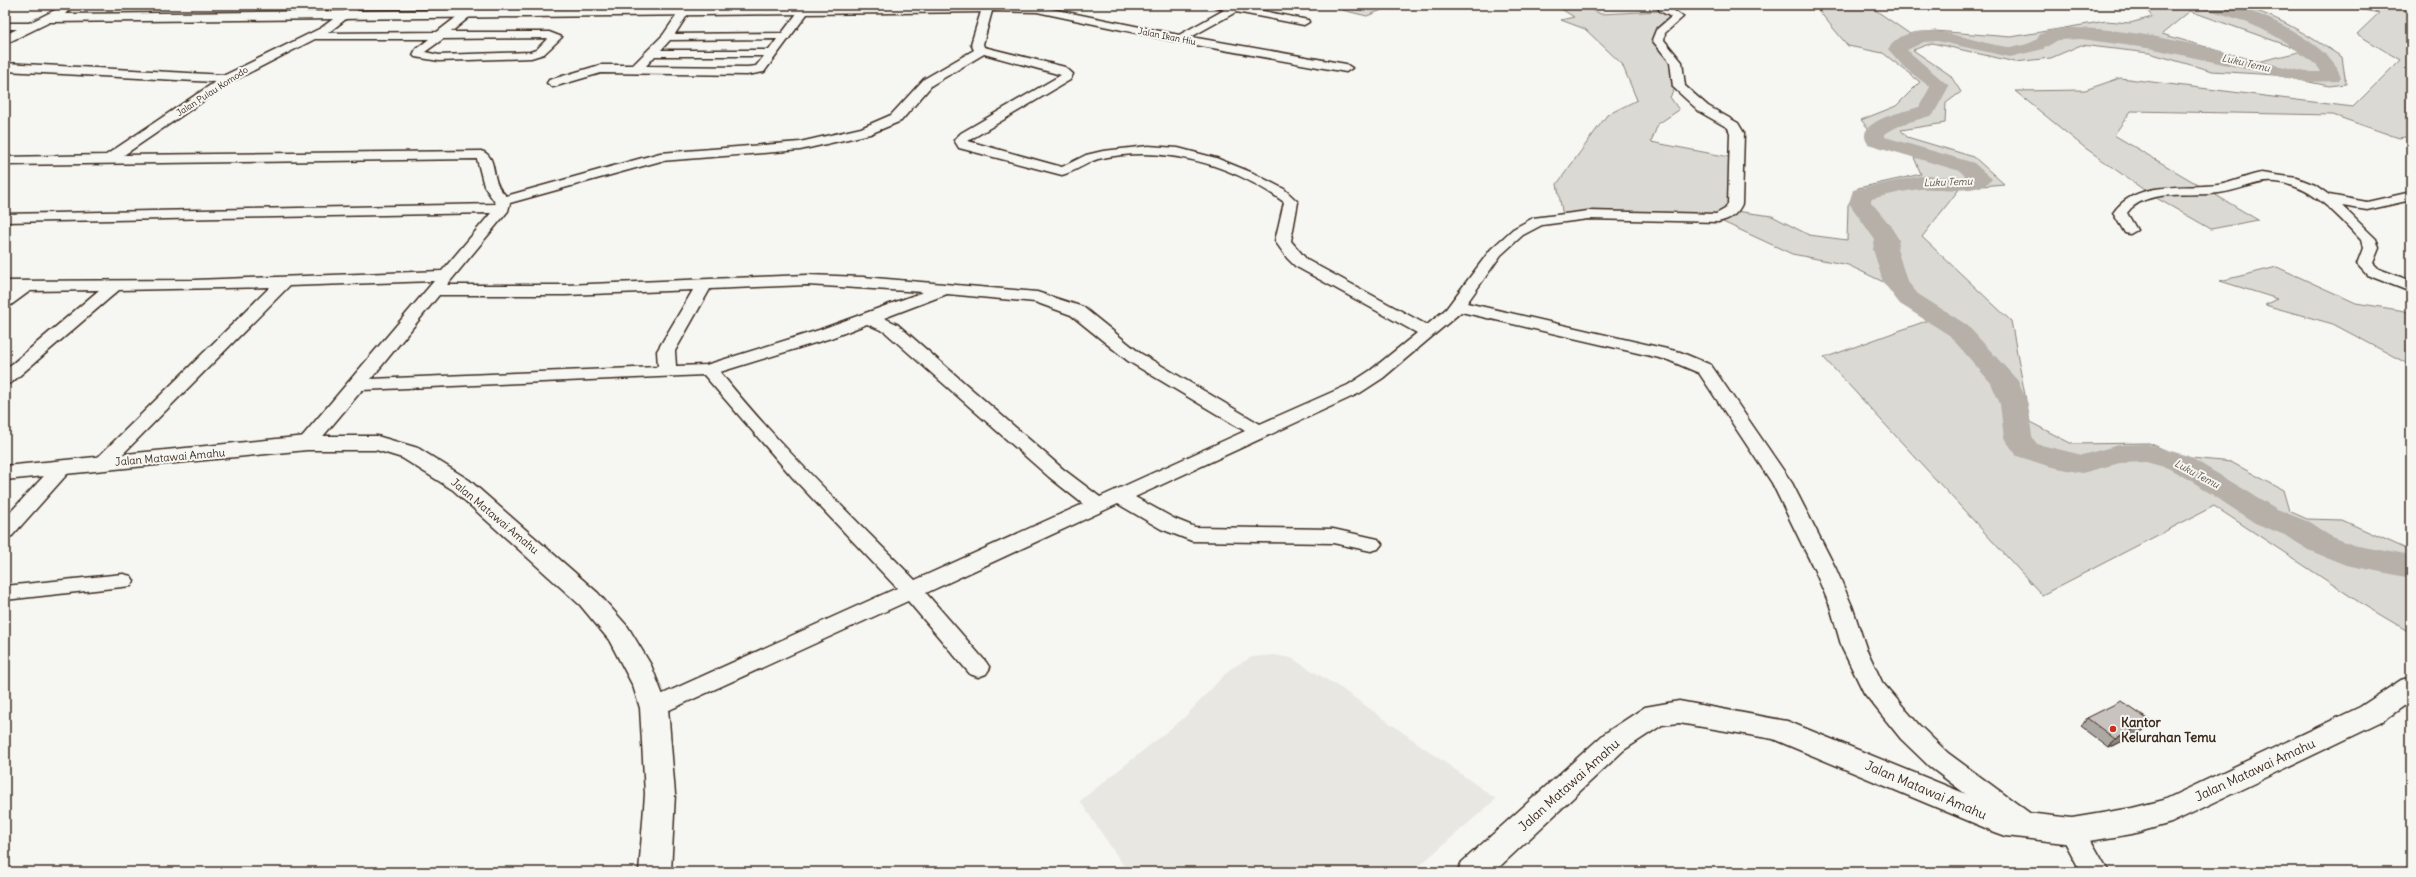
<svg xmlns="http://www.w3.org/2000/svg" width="2416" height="877" font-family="Delius,sans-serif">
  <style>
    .built { fill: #e8e7e2 }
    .green { fill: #dad9d3; stroke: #8a8278; fill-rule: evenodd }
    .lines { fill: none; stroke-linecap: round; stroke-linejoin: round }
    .river { fill: #b6b0a9; fill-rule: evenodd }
    .minor-casing { stroke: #3b2a1e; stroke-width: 3 }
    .tertiary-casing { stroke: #3b2a1e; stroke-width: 3 }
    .secondary-casing { stroke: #3b2a1e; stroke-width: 3 }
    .trunk-casing { stroke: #3b2a1e; stroke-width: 3 }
    .minor { fill: #f6f6f2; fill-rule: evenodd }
    .tertiary { fill: #f6f6f2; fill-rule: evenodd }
    .secondary { fill: #f6f6f2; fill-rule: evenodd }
    .trunk { fill: #f6f6f2; fill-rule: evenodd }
    .wall { fill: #aca8a3; stroke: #3b2a1e }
    .shaded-wall { fill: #8c8885; stroke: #3b2a1e }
    .building { fill: #c8c3be; stroke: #3b2a1e }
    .poi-dot { fill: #c8321e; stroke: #f6f6f2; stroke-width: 1.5 }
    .labels { text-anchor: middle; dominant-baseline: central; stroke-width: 4; stroke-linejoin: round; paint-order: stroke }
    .far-street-label { font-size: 9px; fill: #3b2a1e; stroke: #f6f6f2 }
    .far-water-label { font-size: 10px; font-style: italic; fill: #605248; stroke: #f6f6f2 }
    .street-label { font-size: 11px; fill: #3b2a1e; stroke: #f6f6f2 }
    .near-poi-label { font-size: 13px; font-weight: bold; fill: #3b2a1e; stroke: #f6f6f2; text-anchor: start }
    .near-street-label { font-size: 13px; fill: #3b2a1e; stroke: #f6f6f2 }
  </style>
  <rect width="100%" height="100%" fill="#f6f6f2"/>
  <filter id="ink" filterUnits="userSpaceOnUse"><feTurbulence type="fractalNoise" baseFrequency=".025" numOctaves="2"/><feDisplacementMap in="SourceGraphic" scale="8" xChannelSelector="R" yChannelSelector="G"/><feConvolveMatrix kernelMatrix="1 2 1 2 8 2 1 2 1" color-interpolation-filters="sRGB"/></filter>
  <g filter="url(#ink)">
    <!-- built -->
    <polygon class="built" points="1275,655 1291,658 1342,689 1496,799 1412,872 1128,872 1080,801 1184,718 1230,669 1252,657"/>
    <!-- green -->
    <g class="green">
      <polygon points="1350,5 1394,5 1367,16 1342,10"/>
      <path d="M1555,5H1580L1601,14L1660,11L1673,16L1660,31L1670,57L1676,87L1670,97L1679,110L1658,124L1651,142L1729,157L1733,193L1728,210L1772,216L1809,235L1847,240L1848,205L1858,188L1921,174L1913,155L1882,144L1861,120L1896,106L1920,82L1883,53L1848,46L1814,5H1868L1910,34L1935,31L2011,37L2106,21L2130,23L2152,17L2144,5C2172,5 2206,1 2233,5C2274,12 2308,36 2342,57L2346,84L2329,86L2275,75L2212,71L2149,53L2081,45L2051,58L2015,62L1932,43L1913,50L1950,75L1961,92L1946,103L1945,123L1901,130L1907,137L1974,157L2004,184L1960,188L1922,237L2011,321L2030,422L2072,444L2149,443L2181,457L2231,462L2283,490L2289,511L2307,519L2342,520L2411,551V633L2362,604L2214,506L2042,595L1824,358L1948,313L1848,265L1792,254L1710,216H1563L1557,184L1607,115L1637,100L1622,64L1585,29L1561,20L1574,17ZM2190,11L2303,51L2257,62L2162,34Z"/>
      <polygon points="2338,5 2359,5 2385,11 2392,5 2411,5 2411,136 2399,138 2333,115 2131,111 2114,135 2258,220 2211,229 2151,195 2084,147 2015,91 2085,90 2120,78 2353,107 2400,60 2357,34 2379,13"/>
      <polygon points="2277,267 2356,303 2405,311 2411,315 2411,369 2408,364 2333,324 2265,305 2278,299 2220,281"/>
    </g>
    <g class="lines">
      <!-- river -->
      <path class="river" d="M2199,5C2208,5 2218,4 2227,5C2259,10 2331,44 2341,77L2338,81L2306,82L2154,49L2081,39L2058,40L2043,49L2010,57L1937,41L1924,42L1907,50L1949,86L1933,115L1903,124L1885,133V137L1974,163L1992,179C1980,196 1939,187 1920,189C1904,191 1888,195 1871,199V202L1890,225L1899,240L1897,249L1907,281L1918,294L1967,325L2018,381L2028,404L2032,437L2037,444L2082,455L2119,445L2147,444L2188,456L2277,509L2309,522L2330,536L2353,545L2411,556V578L2346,565L2308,550L2287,536L2255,523L2193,482L2168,468L2146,462L2120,463L2082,473L2048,466L2017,456L2004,438L2000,404L1991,383L1949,335L1900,304L1883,282L1873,249L1875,240L1849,203L1853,190L1920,176L1966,177L1960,171L1868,144C1852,121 1904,112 1919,107L1930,87L1905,68L1888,49C1915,11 1974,45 2009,47C2016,47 2032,44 2037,39C2040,36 2037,36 2041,34C2050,29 2064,28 2074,28C2152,29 2230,55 2306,72H2321C2318,65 2311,61 2305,57C2275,31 2239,18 2201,8Z"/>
      <!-- minor casing -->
      <g class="minor-casing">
        <g id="minor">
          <path d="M352,5H364L328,33L437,32L472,5H484L451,32H549L562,37L544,54L531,58L439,61L415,57L413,55L416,49L429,39H315L231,82L124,155L481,151C496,155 492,174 498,185C499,189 503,192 506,196L660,153L800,142L861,128L891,115L924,79L974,50L971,44L983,5L1037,6L1179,35L1224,10L1210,5H1242L1243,7L1308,20L1309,22L1304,25L1236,12L1191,37L1346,64L1352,68L1346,72L1179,42L1037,12L992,11L983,44L984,47L1065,67L1073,74L1070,80L968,141L1062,167L1086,155L1103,151L1148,146L1178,148L1216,158L1253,173L1284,189L1298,202L1291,241L1307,260L1427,325L1446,309L1491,249L1513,229L1533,218L1588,211L1716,214L1725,209L1728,204L1730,133L1728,128L1700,112L1673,87L1670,62L1652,40L1656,30L1671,17L1660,11L1656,5H1666L1683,17L1665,33L1664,40L1682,62L1685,86L1708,106L1738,123L1744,133L1742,204C1737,215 1730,219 1718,222L1588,219L1542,225L1523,235L1501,255L1467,303L1680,352L1711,365L1792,483L1836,569L1852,606L1866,648L1882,682L1919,725L1948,753L2035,817L2039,825L2035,833L2026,836L2017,833L1930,767L1901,739L1864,693L1842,648L1830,606L1814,569L1772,483L1699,373L1668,360L1461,312L1383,378L1360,393L1135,497L1175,519L1195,527L1333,529L1378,539L1382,544L1378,549L1371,551L1333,543L1192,541L1161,529L1118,504L926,593L986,662L990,668L986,674L978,677L970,674L908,601L654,717L645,714L642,708L645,702L897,588L793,478L704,375L362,390L314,447H300L297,443L300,439L434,281L289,286L110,467L103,469L96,467L93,463L96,459L270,287L119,290L11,383L5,384V370L99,290L30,291L11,305L5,307V294L9,291H5V281L195,280L442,271L491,213L5,222V214L496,204L484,186L477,159L5,165V157L106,155L215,82L5,71V63L225,75L321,28ZM548,38L536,50L530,52L439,55L425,52L443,39ZM984,54L1061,75L961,133L954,140L959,148L1062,175C1075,172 1085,163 1098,159C1163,144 1231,164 1284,202L1275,241L1287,258L1295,266L1417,333L1371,370L1348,385L1260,424L1140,353L1083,307L1037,292L863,277L807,275L566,285H447L508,211L510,203L661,161L800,150L870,134L901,121L932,85ZM807,285L923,292L819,330L706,365L676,366L675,351L710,289ZM693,290L657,351L658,367L371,379L439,295H566ZM947,294L1035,302L1071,315L1128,361L1245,431L1100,497L1063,469L897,324L884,318ZM867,324L885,332L1049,477L1083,504L915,580C848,512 779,446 720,372L831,338Z"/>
          <polygon points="697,5 707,5 702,13 698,14 693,11"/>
          <path d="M805,7L810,10L764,72L747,75L601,73L553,87L547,83L549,80L600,65H633L663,35L681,9L685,8L690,11L675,34L782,33L801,8ZM777,39L769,50H661L670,40ZM655,56H764L756,66L747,67L646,66Z"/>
          <polygon points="5,23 32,23 37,26 32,29 5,29"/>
          <path d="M2262,173L2297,178L2315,185L2329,195L2367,202L2411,192V200L2367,210L2342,206L2376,239L2379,248L2373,263L2379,269L2411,281V292L2367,275L2357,264L2363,248L2361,240C2343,221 2321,196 2296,187C2262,174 2250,189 2219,193C2193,197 2144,188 2127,213L2137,230L2130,234L2125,233L2113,213C2136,180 2182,189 2218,185C2233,183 2247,175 2262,173Z"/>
          <polygon points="62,462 69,464 72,468 69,472 12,536 5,538 5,518 55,464"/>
          <polygon points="123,574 131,576 134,581 131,586 5,600 5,586"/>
          <polygon points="2072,820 2081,823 2109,872 2081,872 2059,831 2063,823"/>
        </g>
      </g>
      <!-- tertiary casing -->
      <g class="tertiary-casing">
        <polygon id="tertiary" points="921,5 990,5 993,8 987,12 50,22 5,44 5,35 63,6 69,10 65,14"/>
      </g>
      <!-- secondary casing -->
      <g class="secondary-casing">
        <polygon id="secondary" points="2411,677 2411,701 2380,723 2171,823 2132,834 2072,844 2006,836 1995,832 1773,739 1679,723 1662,725 1624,750 1494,872 1457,872 1462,862 1604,734 1645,707 1679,701 1787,721 2008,811 2072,818 2132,808 2164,800 2360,707 2401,680"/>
      </g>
      <!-- trunk casing -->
      <g class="trunk-casing">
        <polygon id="trunk" points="307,436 377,436 418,448 469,480 598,593 628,627 651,665 668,708 675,794 671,872 639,872 645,794 640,708 633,686 609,640 580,605 453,490 402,458 376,450 307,450 5,480 5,466"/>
      </g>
      <!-- minor -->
      <use href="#minor" class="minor"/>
      <!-- tertiary -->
      <use href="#tertiary" class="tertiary"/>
      <!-- secondary -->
      <use href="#secondary" class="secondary"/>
      <!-- trunk -->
      <use href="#trunk" class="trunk"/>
    </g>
    <!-- wall -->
    <polygon class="wall" points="2087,718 2144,730 2109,748 2081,727"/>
    <!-- shaded-wall -->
    <polygon class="shaded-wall" points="2150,721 2144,730 2109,748 2115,739"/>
    <!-- building -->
    <polygon class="building" points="2121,701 2150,721 2115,739 2087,718"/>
  </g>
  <!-- markers -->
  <circle class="poi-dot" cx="2113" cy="729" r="4"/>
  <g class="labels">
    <!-- far-street labels -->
    <g class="far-street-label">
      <text transform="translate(1167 36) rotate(11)">Jalan Ikan Hiu</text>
      <text transform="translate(212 91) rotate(-33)">Jalan Pulau Komodo</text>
    </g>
    <!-- far-water labels -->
    <g class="far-water-label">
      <text transform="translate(2246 63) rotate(13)">Luku Temu</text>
      <text transform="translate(1948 182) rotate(-2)">Luku Temu</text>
      <text transform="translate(2197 474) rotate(28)">Luku Temu</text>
    </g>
    <!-- street labels -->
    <g class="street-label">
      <text transform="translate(170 457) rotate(-5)">Jalan Matawai Amahu</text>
      <text transform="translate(495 516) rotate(40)">Jalan Matawai Amahu</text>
    </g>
    <!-- near-poi labels -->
    <g class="near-poi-label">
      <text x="2121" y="722">Kantor<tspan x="2121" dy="15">Kelurahan Temu</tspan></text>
    </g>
    <!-- near-street labels -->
    <g class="near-street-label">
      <text transform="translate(2255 770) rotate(-25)">Jalan Matawai Amahu</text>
      <text transform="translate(1569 785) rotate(-42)">Jalan Matawai Amahu</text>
      <text transform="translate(1926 790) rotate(23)">Jalan Matawai Amahu</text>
    </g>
  </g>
  <!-- margin -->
  <rect width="2416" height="877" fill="none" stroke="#f6f6f2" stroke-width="20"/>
  <rect x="10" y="10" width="2396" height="857" fill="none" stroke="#3b2a1e" stroke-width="1.5" filter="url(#ink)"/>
</svg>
